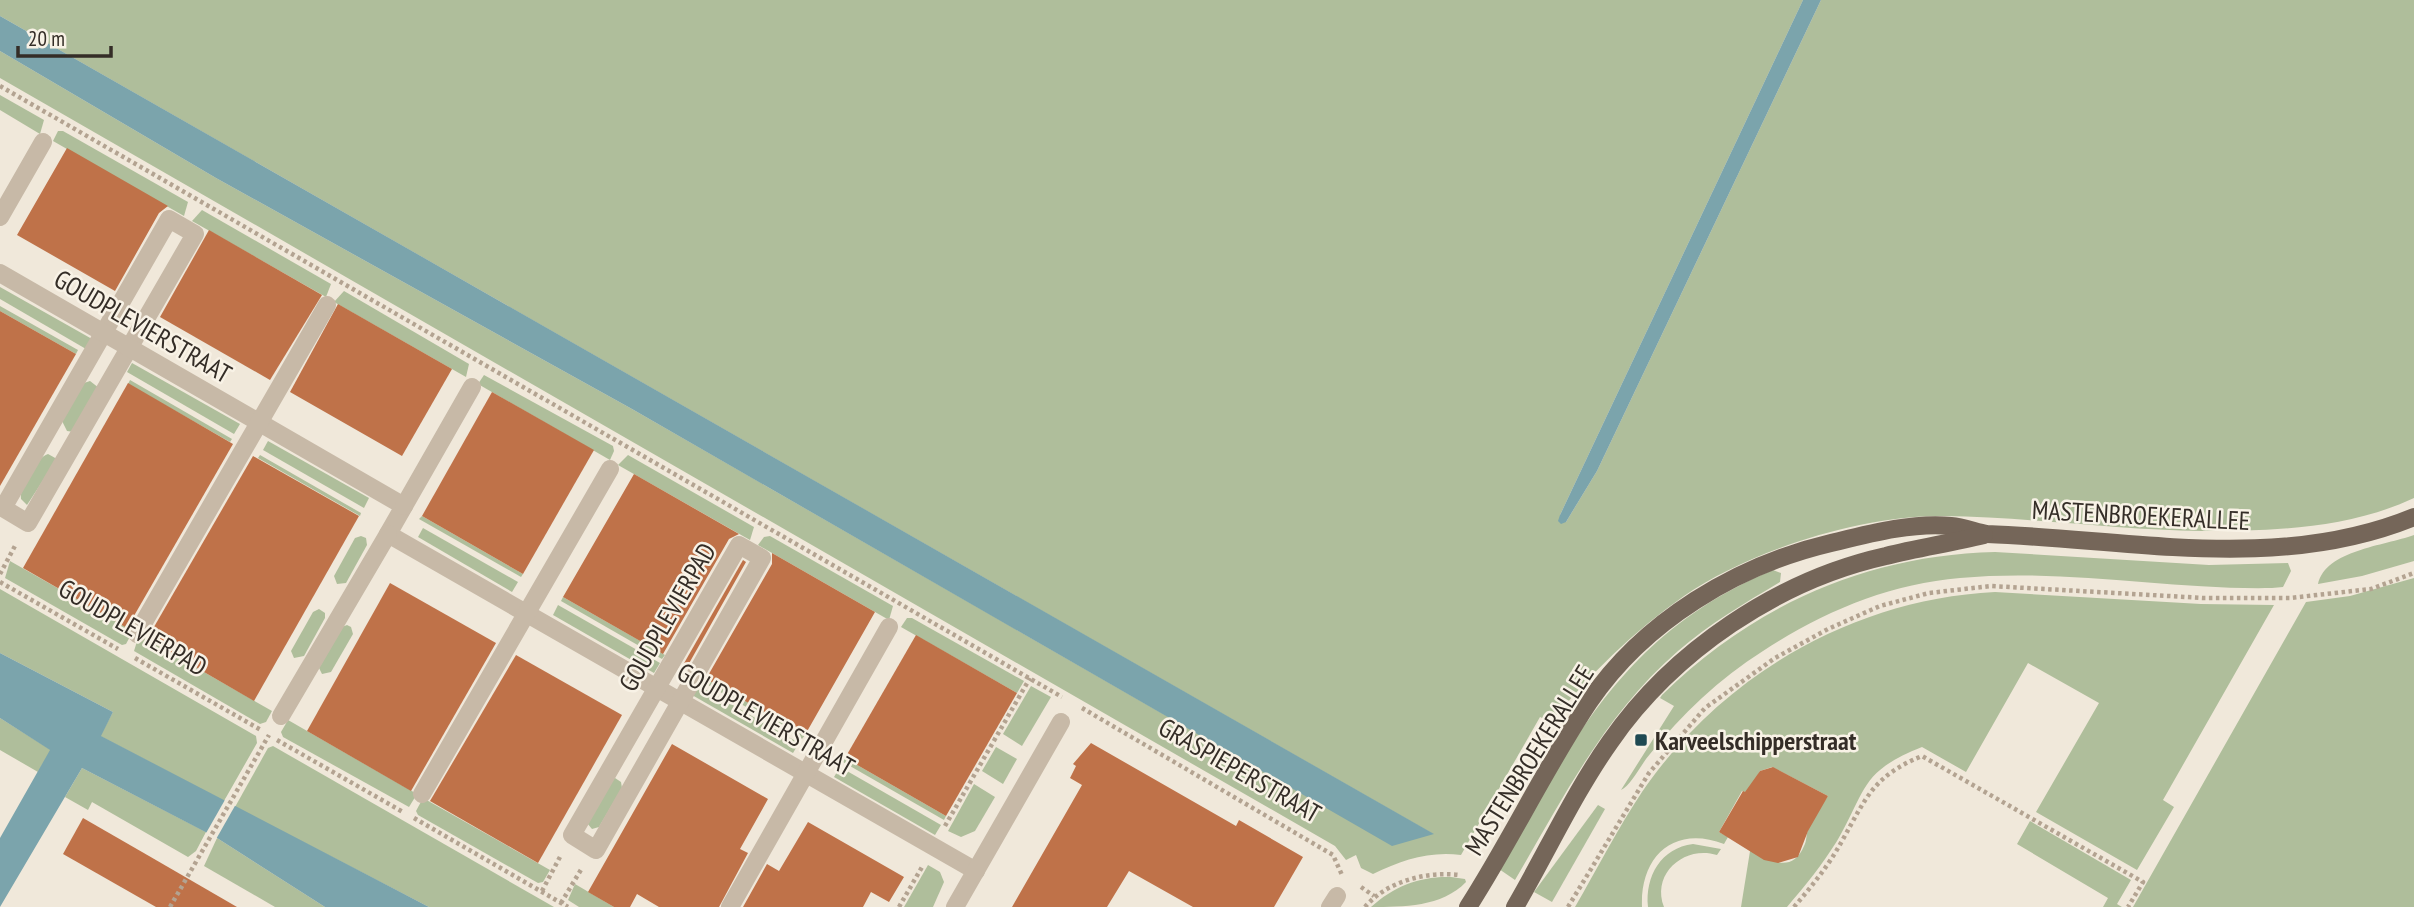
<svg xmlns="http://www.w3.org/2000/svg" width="2414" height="907" font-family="'PT Sans Narrow',sans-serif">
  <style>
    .green { fill: #afbe9b }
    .water { fill: #7ba4ac }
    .pier { fill: #f0e8da }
    .building { fill: #bf7249 }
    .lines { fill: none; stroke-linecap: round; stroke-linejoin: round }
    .path { stroke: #b3a391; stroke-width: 4.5; stroke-dasharray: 3.5 3.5; stroke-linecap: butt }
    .minor { stroke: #c7b9a7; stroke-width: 18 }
    .major { stroke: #756659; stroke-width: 18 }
    .poi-dot { fill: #1f4a53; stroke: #f8f2e6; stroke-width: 2.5 }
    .labels { text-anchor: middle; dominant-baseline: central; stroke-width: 5; stroke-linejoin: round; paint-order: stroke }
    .street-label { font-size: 26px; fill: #342d27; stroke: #f8f2e6 }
    .poi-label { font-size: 26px; font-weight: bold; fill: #342d27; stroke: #f8f2e6; text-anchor: start }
  </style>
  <rect width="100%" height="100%" fill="#f0e8da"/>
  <!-- green -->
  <g class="green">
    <path d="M0,0H1803L1560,515L1566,522L1597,471L1821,0H2414V498C2348,529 2273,531 2202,531C2115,530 2030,517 1943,516C1863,515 1750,550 1684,596C1634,631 1589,675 1551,722L1540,717L1461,855C1429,851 1402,860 1373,874L1361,868L1356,855L1346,860L1335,846L0,78V51L216,178L632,409L1313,800L1433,834L0,16Z"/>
    <polygon points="0,95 44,120 40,134 0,110"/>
    <polygon points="58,131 63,131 188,202 184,216 53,141"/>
    <polygon points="202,210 331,284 326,297 192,221"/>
    <polygon points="0,287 92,339 86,349 0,299"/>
    <polygon points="344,291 469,364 466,377 334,302"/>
    <polygon points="0,306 78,350 76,354 0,311"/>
    <polygon points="132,363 240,424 234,434 127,372"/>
    <polygon points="484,375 613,446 614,451 610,460 478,384"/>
    <polygon points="130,380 232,439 230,442 128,384"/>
    <polygon points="90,381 99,388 74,432 67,431 62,421 84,383"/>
    <polygon points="268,441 369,498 364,508 263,450"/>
    <path d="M48,454L57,459L27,505L21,499C19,487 36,458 48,454Z"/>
    <polygon points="260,455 361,513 360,516 258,458"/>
    <polygon points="628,455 754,527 750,540 618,465"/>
    <polygon points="422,516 523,574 521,577 419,519"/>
    <polygon points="423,528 518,582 512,592 418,537"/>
    <path d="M2414,535V561L2362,576L2318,584C2326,550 2384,546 2414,535Z"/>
    <polygon points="361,536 366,538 367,545 346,583 337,584 334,576 355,538"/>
    <polygon points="770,536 893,606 889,620 758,545 764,537"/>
    <path d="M1995,552L2209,565L2288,563L2291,571L2283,587L2272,588C2168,590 2063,568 1960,578C1889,584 1822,612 1763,651C1719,679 1682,714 1650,754C1641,764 1631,786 1621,790L1674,706L1660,698L1662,695C1754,605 1867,555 1995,552Z"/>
    <polygon points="10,561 133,631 126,644 122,645 5,578"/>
    <path d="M1773,570L1781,573L1780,582C1745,603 1709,624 1678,651C1605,714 1563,798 1515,880L1499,869C1574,737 1625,632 1773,570Z"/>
    <polygon points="2414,578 2414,907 2133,907 2306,602 2350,596"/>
    <polygon points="0,589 256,736 257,743 224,801 100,736 113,712 0,653"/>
    <path d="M1995,592L2201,604L2274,605L2163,800L2174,807L2137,870L2036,812L2099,703L2028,663L1966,772L1922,747C1859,772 1867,790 1837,841C1822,865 1805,886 1787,907H1741L1751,845C1766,861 1792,875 1804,846C1807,841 1806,834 1808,830C1812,818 1821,806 1828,796L1772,767L1760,771L1748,794L1742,791L1719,832L1728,837L1724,844C1674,825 1640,856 1642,907H1575C1597,869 1618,828 1642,792C1722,675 1854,599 1995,592Z"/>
    <polygon points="563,597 665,655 662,659 561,601"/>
    <polygon points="558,605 660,663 654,673 553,615"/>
    <polygon points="319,609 325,613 325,618 304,656 294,658 291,651 313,612"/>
    <polygon points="907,618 912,618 1024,681 1017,693 901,627"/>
    <polygon points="347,625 351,627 353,634 331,672 322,674 319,668 342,627"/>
    <polygon points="139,635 272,711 266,722 260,724 134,651"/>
    <polygon points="703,677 805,735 802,739 701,681"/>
    <polygon points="698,685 799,743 793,753 692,695"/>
    <polygon points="1031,686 1051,697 1022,746 1003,734"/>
    <polygon points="0,718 51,750 38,772 0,750"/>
    <polygon points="288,720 417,794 409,807 283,737 281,732"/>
    <polygon points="273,746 554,907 429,907 235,807 268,748"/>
    <polygon points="996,747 1017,759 1003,784 982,771"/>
    <polygon points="845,758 946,816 944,820 843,762"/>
    <polygon points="840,767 941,825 935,835 834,777"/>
    <polygon points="82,768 206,832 196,851 188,857 92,802 88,810 65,797"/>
    <polygon points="615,778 621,782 622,788 599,827 592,829 587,823 611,780"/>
    <polygon points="974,784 995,797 975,831 961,837 948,831"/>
    <polygon points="423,798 550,870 543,882 538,883 418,815 416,811"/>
    <polygon points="1598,805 1605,809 1552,902 1534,892"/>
    <polygon points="2030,821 2131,880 2117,904 2122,907 2103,907 2108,898 2017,844"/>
    <polygon points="217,838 325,907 275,907 204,866"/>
    <path d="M1693,844L1721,849L1717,855C1685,845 1651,873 1664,907H1648C1645,876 1661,848 1693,844Z"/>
    <polygon points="928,865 940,872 944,882 933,907 904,907"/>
    <path d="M1451,877L1465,879L1466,882C1442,907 1403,907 1371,907C1394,886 1420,876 1451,877Z"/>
    <polygon points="575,884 614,907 579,907 568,900"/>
  </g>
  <!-- water -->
  <g class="water">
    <polygon points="1803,0 1821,0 1597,471 1566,522 1561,524 1558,521 1560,515"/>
    <polygon points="0,16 1434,834 1392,846 632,409 216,178 0,51"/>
    <polygon points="0,653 113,712 101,736 429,907 325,907 217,838 82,768 0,907 0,838 50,750 0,718"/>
  </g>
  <!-- pier -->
  <polygon class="pier" points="226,798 236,804 215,841 205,835"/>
  <!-- building -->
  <g class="building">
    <polygon points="67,148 168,206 159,213 115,291 17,235"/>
    <polygon points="209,230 322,295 270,380 160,317"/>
    <polygon points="338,304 452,369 402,456 290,392"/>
    <polygon points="0,311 76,354 0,486"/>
    <polygon points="128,383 233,444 127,628 23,568"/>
    <polygon points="492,392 594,450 523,574 422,516"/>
    <polygon points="253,456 359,516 254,701 147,639"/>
    <polygon points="634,474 739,534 729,539 663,654 563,597"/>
    <polygon points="772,553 875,612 805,735 706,679 772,564"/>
    <polygon points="743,560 746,562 687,667 683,665"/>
    <polygon points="390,583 496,643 411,791 307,731"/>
    <polygon points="916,635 1017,693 946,816 845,758"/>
    <polygon points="516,655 622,715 538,863 430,801"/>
    <polygon points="1091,743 1236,826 1239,820 1303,857 1274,907 1193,907 1129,871 1107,907 1012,907 1082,785 1070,778 1076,766 1073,764"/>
    <polygon points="672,744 768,799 740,849 748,853 719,907 659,907 637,894 630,907 614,907 588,892"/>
    <polygon points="1773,767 1828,796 1808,831 1798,857 1778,863 1764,860 1719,832 1743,791 1745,792 1760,771"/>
    <polygon points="83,818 149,856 237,907 156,907 63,854"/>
    <polygon points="808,822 904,877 889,902 871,892 863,907 743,907 767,864 779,871"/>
  </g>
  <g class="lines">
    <!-- path -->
    <g class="path">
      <polyline points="0,86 1062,697"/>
      <polyline points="0,574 16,544"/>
      <polyline points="0,582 118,649"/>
      <polyline points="135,658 261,730"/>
      <polyline points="1082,708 1333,855 1342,875"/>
      <polyline points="277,740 403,812"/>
      <polyline points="414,818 568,907"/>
      <polyline points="945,826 1030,678"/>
      <polyline points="1361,887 1374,896"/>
      <polyline points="542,891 561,855"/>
      <polyline points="561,903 582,868"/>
      <polyline points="170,907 269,735"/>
      <polyline points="899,907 922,867"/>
      <path d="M1365,907C1387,881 1427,871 1460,875"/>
      <polyline points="1568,907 1649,773 1705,708 1775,658 1828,629 1880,606 1929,593 1991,586 2204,598 2290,598 2371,589 2414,573"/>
      <path d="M1794,907C1812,886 1829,865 1842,841C1866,798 1873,776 1922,756L2143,882L2128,907"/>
    </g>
    <!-- minor -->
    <g class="minor">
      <polyline points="0,217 43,142"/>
      <polygon points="169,219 195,234 28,523 3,508"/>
      <polyline points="0,273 404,506 388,534 976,871"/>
      <polyline points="404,506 472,387"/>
      <polygon points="739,545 762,558 596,850 572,835"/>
      <polyline points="137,634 327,305"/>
      <polyline points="281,716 388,534"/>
      <polyline points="422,794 610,469"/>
      <polyline points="730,907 889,627"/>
      <polyline points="955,907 1061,722"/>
      <polyline points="1330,907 1337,896"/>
    </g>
    <!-- major -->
    <g class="major">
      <path d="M1468,907C1511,840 1545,768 1589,702C1644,621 1737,565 1831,543C1868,534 1913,522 1951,526C1963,527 1976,532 1987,534C2129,539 2278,573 2414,517"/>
      <path d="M1515,907C1547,852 1574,793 1610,742C1673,651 1778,580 1886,556C1918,548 1951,543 1984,535"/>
    </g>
  </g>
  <!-- markers -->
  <rect class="poi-dot" x="1634" y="733" width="14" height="14" rx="3.5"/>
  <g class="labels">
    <!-- street labels -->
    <g class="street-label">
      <text transform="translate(143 326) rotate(30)">GOUDPLEVIERSTRAAT</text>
      <text transform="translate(2141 515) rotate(3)">MASTENBROEKERALLEE</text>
      <text transform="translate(667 617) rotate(-60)">GOUDPLEVIERPAD</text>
      <text transform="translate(133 627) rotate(30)">GOUDPLEVIERPAD</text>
      <text transform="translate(766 719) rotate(30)">GOUDPLEVIERSTRAAT</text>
      <text transform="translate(1529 760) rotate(-58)">MASTENBROEKERALLEE</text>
      <text transform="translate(1240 770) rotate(30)">GRASPIEPERSTRAAT</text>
    </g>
    <!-- poi labels -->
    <g class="poi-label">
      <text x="1655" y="740">Karveelschipperstraat</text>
    </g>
  </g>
  <!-- scale -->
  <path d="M18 46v10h93v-10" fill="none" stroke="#342d27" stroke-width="3.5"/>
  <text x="28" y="46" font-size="21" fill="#342d27" stroke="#f8f2e6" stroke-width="5" paint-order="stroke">20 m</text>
</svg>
